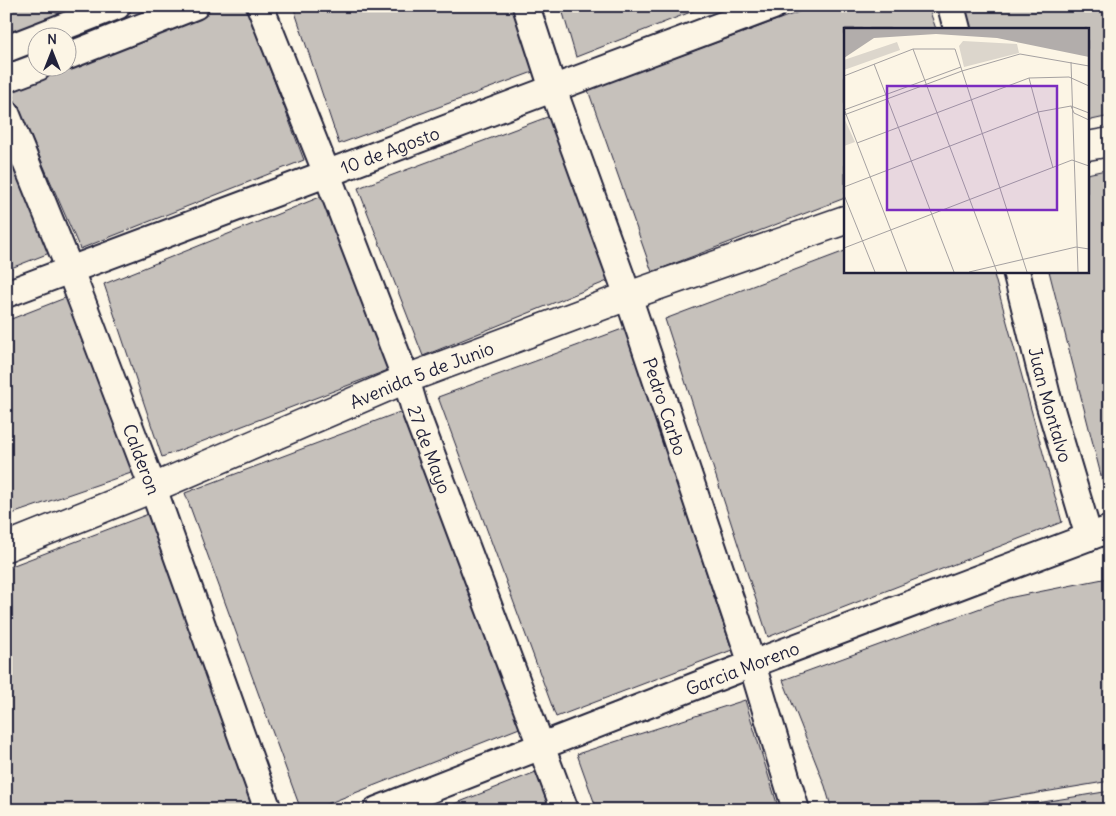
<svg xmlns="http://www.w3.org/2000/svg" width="1116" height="816" font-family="Delius,sans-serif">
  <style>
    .building { fill: #c6c1bb; stroke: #22223b }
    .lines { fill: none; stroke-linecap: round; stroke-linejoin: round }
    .minor-casing { stroke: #22223b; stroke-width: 30 }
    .major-casing { stroke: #22223b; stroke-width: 31 }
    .minor { stroke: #fcf5e5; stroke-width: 26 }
    .major { stroke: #fcf5e5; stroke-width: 28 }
    .labels { text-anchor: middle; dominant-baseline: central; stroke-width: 4; stroke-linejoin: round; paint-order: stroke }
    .street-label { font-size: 18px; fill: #22223b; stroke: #fcf5e5 }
    .inset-road { fill: none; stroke: #a5a1a1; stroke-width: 1 }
    .view { fill: #7b2cbf; fill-opacity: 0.15; stroke: #7b2cbf; stroke-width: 2.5 }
    .inset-edge { fill: none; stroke: #22223b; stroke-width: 2.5 }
  </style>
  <rect width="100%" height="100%" fill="#fcf5e5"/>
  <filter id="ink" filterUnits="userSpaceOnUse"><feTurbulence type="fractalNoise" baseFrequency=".02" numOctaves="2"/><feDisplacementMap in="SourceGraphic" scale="10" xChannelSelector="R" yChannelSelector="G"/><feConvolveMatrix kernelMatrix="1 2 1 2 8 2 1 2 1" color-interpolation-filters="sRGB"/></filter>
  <g filter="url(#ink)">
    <!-- building -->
    <g class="building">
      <polygon points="6,6 78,6 13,32 6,14"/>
      <polygon points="219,6 246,6 304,160 80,249 10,89"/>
      <polygon points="293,6 519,6 541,69 339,144"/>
      <polygon points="561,6 706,6 576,57"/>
      <polygon points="815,6 928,6 936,29 845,29 845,198 652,272 588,90"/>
      <polygon points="964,6 1110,6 1110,116 1087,121 1087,29 971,29"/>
      <polygon points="550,116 610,280 423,356 358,188"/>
      <polygon points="6,136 52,252 6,270"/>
      <polygon points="1110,169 1110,498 1107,499 1049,271 1087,271 1087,174"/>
      <polygon points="325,195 388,370 162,457 104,284"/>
      <polygon points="845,251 845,271 993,271 1062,522 768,637 665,319"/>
      <polygon points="70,296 137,471 6,516 6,321"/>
      <polygon points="625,328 732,650 556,717 438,397"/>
      <polygon points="405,410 522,727 312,810 301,810 185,493"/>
      <polygon points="151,513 257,810 6,810 6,568"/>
      <polygon points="1108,578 1110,585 1110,781 937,810 832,810 825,786 783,680 1008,598"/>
      <polygon points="745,700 779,810 597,810 577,754"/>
      <polygon points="536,772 551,810 439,810"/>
      <polygon points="1110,791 1110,810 995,810"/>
    </g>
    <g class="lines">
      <!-- minor casing -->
      <g class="minor-casing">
        <g id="minor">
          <path id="s1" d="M260,6L327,174L406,379L416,413L565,810"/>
          <path id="s2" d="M526,6L553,89L628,296L752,664L796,810"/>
          <polyline points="951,6 957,29"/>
          <polyline points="6,49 117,6"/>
          <polyline points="68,56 195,6"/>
          <polyline points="6,79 38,67"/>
          <path id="s3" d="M6,113L70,270L153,488L268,810"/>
          <path id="s4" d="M1016,271L1047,396L1089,537"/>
          <path id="s5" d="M6,294L773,6"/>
          <path id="s6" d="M377,810L752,664L1110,529"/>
        </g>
      </g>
      <!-- major casing -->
      <g class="major-casing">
        <g id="major">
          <polyline points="1087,146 1110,142"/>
          <path id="s7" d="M6,547L153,488L406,379L628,296L845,220"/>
        </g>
      </g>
      <!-- minor -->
      <use href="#minor" class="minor"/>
      <!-- major -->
      <use href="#major" class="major"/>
    </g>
  </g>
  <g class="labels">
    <!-- street labels -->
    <g class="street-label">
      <text stroke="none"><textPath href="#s5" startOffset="410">10 de Agosto</textPath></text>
      <text stroke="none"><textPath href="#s7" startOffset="450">Avenida 5 de Junio</textPath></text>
      <text stroke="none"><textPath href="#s4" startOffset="138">Juan Montalvo</textPath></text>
      <text stroke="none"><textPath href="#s2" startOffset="424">Pedro Carbo</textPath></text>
      <text stroke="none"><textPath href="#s1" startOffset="475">27 de Mayo</textPath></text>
      <text stroke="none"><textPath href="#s3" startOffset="372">Calderon</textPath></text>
      <text stroke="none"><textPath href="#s6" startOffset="392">Garcia Moreno</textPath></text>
    </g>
  </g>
  <!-- overview -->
  <g transform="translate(844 28)">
    <rect width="245" height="245" fill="#fcf5e5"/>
    <path d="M119,13L173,16L175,25L120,39L115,18ZM53,14L56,22L0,42V32ZM0,90L11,114L0,118Z" fill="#dcd6cc"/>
    <path d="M0,1H245V29L153,10L92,6L30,10L0,30Z" fill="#b2adab"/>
    <path class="inset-road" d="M69,21L153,244M227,34L234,244M30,36L110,244M0,48L69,21H111L183,244M185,50L209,140M227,78L230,85L245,92M0,81L63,244M0,82L117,39M0,87L118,43L176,26L245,38M13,115L185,50L225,49L245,58M0,159L194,84L227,78L245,85M0,167L31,244M0,220L228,132L245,138M125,244L232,219L245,221"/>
    <path class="view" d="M43,58H213V182H43Z"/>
    <rect width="245" height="245" class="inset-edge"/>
  </g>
  <!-- margin -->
  <rect width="1116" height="816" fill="none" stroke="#fcf5e5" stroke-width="25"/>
  <rect x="12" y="12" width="1091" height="791" fill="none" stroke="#22223b" stroke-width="2" filter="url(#ink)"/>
  <!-- north arrow -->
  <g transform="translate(52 52)"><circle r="24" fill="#fcf5e5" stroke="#a5a1a1"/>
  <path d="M0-4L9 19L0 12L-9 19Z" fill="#22223b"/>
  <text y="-8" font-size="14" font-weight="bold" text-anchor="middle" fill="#22223b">N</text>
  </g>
</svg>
